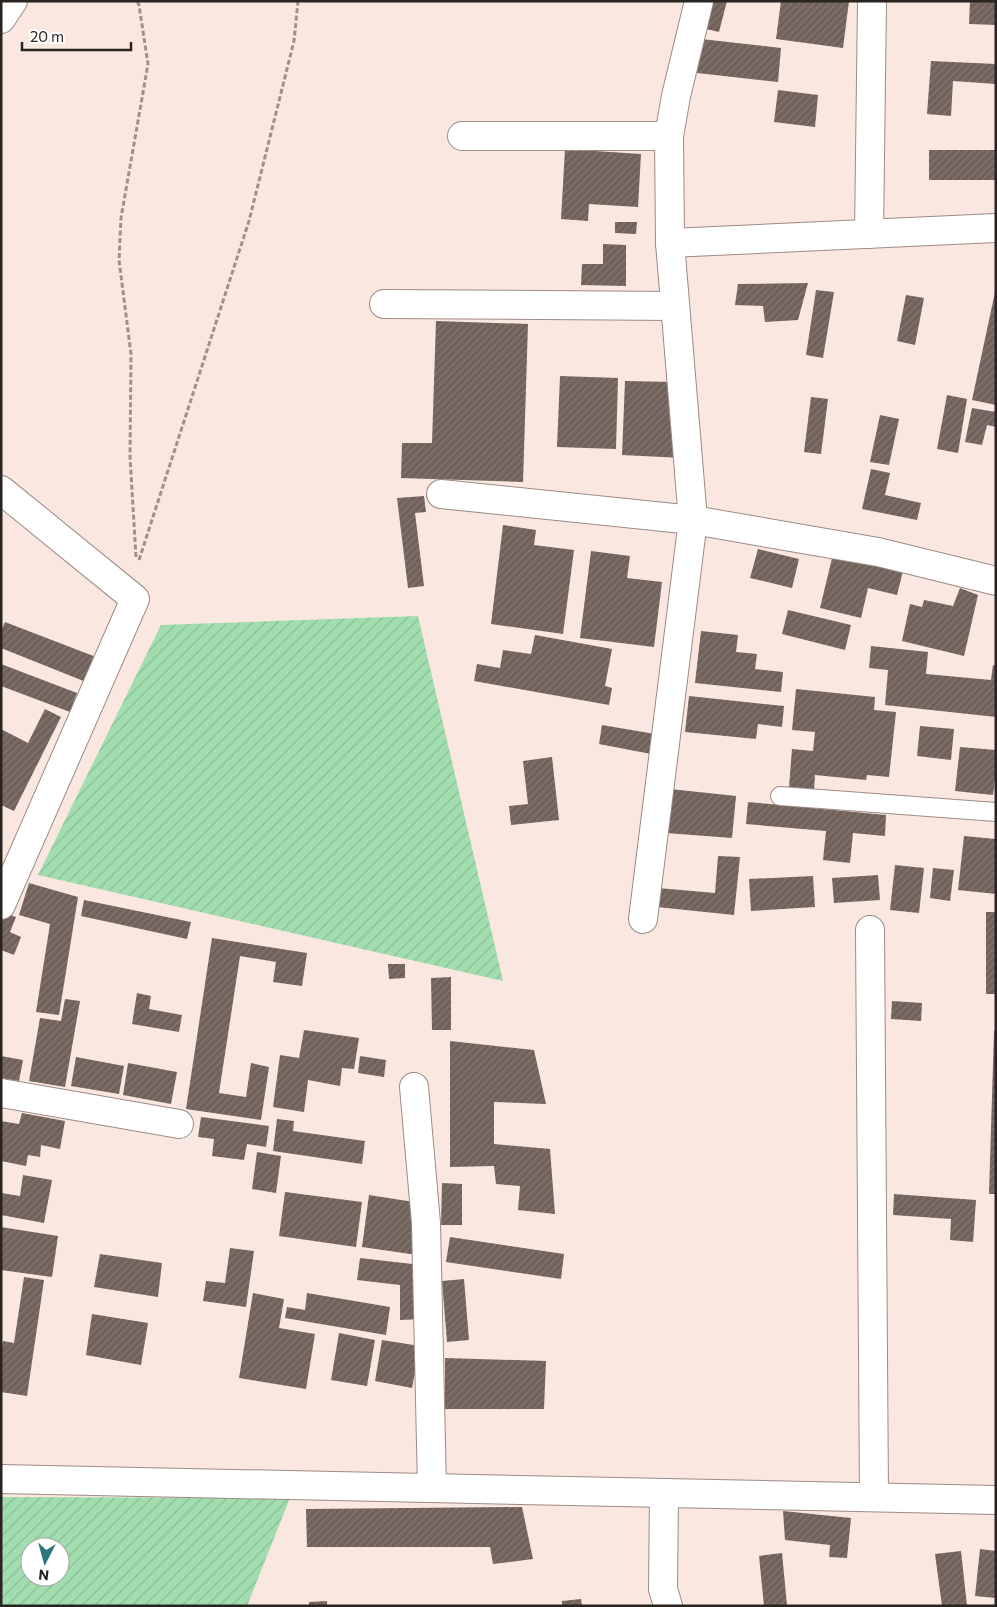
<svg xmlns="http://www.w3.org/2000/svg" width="997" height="1607" font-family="Commissioner,sans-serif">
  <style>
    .garden { fill: url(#garden-furrows); fill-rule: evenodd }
    .building { fill: url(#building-hatch) }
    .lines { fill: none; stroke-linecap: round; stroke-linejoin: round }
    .lane-casing { stroke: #9c8b85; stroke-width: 20 }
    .street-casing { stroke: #9c8b85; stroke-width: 30 }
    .secondary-casing { stroke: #9c8b85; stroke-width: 30 }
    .path { stroke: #9e918c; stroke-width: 3; stroke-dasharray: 5 2.5; stroke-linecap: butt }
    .lane { stroke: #fff; stroke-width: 18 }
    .street { stroke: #fff; stroke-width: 28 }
    .secondary { stroke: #fff; stroke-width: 28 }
  </style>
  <defs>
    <pattern id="garden-furrows" width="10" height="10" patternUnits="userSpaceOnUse" patternTransform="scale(1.25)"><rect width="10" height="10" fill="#a1ddae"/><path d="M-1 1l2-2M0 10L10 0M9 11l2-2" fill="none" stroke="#8bbe95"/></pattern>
    <pattern id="building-hatch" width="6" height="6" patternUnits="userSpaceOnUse" patternTransform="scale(1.25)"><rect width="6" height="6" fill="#70615a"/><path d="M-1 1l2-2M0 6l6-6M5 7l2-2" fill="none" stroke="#847872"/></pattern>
  </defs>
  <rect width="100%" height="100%" fill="#fae7e0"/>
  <!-- garden -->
  <g class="garden">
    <polygon points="418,616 503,981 38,875 161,625"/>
    <path d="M1,1497L290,1498L247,1606H1ZM30,1547H60V1577H30Z"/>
  </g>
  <!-- building -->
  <g class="building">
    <polygon points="709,1 727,1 719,32 702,28"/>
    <polygon points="781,1 849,1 843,48 776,39"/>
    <polygon points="970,1 996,1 996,25 969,24"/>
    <polygon points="701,39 781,48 778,82 697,73"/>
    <polygon points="931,61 996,64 996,84 953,81 951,116 927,114"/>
    <polygon points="778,90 818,95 815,127 774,122"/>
    <polygon points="565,149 641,154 638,207 589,204 588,221 561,219"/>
    <rect x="929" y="150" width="67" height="30"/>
    <polygon points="615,222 637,222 636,234 615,233"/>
    <polygon points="603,244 626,245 626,286 581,285 582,264 603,264"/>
    <polygon points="808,283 798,320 765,322 763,306 735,305 738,284"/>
    <polygon points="816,290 834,292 823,358 806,355"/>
    <polygon points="995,292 996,292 996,405 972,400"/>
    <polygon points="906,295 924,298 915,345 897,341"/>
    <polygon points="436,321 528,324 523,482 401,478 402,443 432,443"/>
    <polygon points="560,376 618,378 616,449 557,447"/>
    <polygon points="625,381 676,382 683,458 622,455"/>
    <polygon points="947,395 967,399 958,453 937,449"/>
    <polygon points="811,397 828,399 821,454 804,452"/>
    <polygon points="972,408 996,412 996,427 987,425 982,445 965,442"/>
    <polygon points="880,415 899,419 889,465 870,462"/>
    <polygon points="871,469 890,473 885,495 921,503 917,520 862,509"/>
    <polygon points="424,496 426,512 415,513 424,586 408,588 397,498"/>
    <polygon points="503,525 536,530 534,545 574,550 563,634 491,624"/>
    <polygon points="758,549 799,559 792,588 750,578"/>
    <polygon points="591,551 630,556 627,578 662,582 654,647 580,638"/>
    <polygon points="833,554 903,571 897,595 868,588 861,618 820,608"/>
    <polygon points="960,588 978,595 964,656 902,641 910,604 922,607 924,600 953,606"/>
    <polygon points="788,610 851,625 845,650 782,634"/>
    <polygon points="5,622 96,657 86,682 1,648 1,631"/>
    <polygon points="701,631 738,635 736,652 757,654 755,669 783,672 781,692 695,683"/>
    <polygon points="535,635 612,649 605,686 612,688 609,705 474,681 477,664 500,668 503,650 531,654"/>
    <polygon points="871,646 928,652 926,674 991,680 993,665 996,666 996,717 885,705 888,670 869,668"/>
    <polygon points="1,664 77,693 70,712 1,686"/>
    <polygon points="796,689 875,697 874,710 896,712 889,777 867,775 866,780 815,775 814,789 789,787 792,749 813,751 815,732 792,730"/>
    <polygon points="689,696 784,706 782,727 758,724 756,739 685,732"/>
    <polygon points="45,709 61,717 14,811 1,805 1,729 28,743"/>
    <polygon points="602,725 655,734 651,754 599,744"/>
    <polygon points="920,726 954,729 951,760 917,756"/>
    <polygon points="960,747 996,750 996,770 993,795 955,791"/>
    <polygon points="552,757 559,820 511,825 509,806 528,804 523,761"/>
    <polygon points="670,789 736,796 732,838 666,833"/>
    <polygon points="748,802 886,815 885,836 853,833 850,863 823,860 826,831 746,824"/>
    <polygon points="964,836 996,839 996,894 958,890"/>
    <polygon points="718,856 740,857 734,915 657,907 658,888 715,893"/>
    <polygon points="895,865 924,868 919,913 890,910"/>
    <polygon points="933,868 954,870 950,901 930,898"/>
    <polygon points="878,875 880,900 834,903 832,878"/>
    <polygon points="813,876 815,907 751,911 749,879"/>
    <polygon points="29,883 78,897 59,1015 36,1012 50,924 19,915"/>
    <polygon points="84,900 191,922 187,939 81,916"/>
    <polygon points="3,912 16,917 10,932 21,937 14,955 1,950 1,917"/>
    <rect x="986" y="912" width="10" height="82"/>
    <polygon points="212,938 307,953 302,986 273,982 276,962 240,956 219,1093 246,1097 251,1063 269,1067 261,1120 186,1109"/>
    <polygon points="388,964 405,964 405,978 389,979"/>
    <polygon points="451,977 451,1030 432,1030 431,978"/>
    <polygon points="137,993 151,996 149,1009 182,1015 179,1032 132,1024"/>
    <polygon points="65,999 80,1001 65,1087 29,1081 40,1018 61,1021"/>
    <polygon points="892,1001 922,1003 921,1021 891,1019"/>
    <polygon points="304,1030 359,1038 354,1069 342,1068 340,1086 308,1080 304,1112 273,1107 280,1055 299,1058"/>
    <polygon points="994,1031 996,1031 996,1194 989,1194"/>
    <polygon points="450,1041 534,1050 546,1104 494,1102 494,1144 550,1149 555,1214 518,1210 520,1186 496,1184 494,1166 450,1167"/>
    <polygon points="1,1056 23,1060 19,1081 1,1078"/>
    <polygon points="360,1056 386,1060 384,1077 358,1073"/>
    <polygon points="76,1057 124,1066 119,1094 71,1086"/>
    <polygon points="128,1063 177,1072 171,1104 123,1095"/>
    <polygon points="22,1113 65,1121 60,1149 41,1145 40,1157 28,1155 26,1166 1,1161 1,1121 19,1124"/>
    <polygon points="201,1117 269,1126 266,1147 247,1144 244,1160 212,1156 214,1139 198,1137"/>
    <polygon points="277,1119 294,1121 293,1131 365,1141 362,1164 273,1151"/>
    <polygon points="257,1152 281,1156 276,1193 252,1189"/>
    <polygon points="23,1175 52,1180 44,1223 1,1215 1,1193 20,1196"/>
    <polygon points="442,1183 462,1184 462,1225 441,1225"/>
    <polygon points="285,1192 362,1202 356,1247 279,1236"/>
    <polygon points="894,1194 976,1200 973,1242 950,1240 951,1219 893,1215"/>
    <polygon points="369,1195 414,1202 417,1255 362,1247"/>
    <polygon points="1,1227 58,1236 52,1277 1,1270"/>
    <polygon points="450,1237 564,1254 561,1279 446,1262"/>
    <polygon points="230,1248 254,1251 246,1307 203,1301 206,1281 225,1283"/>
    <polygon points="100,1254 162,1263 158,1297 94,1287"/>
    <polygon points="360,1258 421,1265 423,1319 400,1320 400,1285 357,1280"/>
    <polygon points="24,1277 44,1280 27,1396 1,1392 1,1352 3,1341 14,1343"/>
    <polygon points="464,1279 469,1340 447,1342 442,1281"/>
    <polygon points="253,1293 284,1299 279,1328 315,1334 306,1389 239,1378"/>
    <polygon points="307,1293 390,1307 386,1335 285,1318 287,1307 305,1310"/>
    <polygon points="92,1314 148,1323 141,1365 86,1355"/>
    <polygon points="339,1333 375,1340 367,1386 331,1380"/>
    <polygon points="382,1340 420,1346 412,1388 375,1381"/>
    <polygon points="445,1358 546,1361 544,1409 445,1409"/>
    <polygon points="522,1507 533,1559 493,1564 490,1547 307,1547 306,1509"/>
    <polygon points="783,1511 851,1518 847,1558 829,1557 830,1545 785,1540"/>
    <polygon points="980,1549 996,1551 996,1598 975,1596"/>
    <polygon points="961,1551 967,1606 942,1606 935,1554"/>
    <polygon points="782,1553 787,1605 764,1606 759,1556"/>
    <polygon points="581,1599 582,1606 562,1606 562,1601"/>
    <polygon points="327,1601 327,1606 309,1606 309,1602"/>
  </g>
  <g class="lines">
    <!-- lane casing -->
    <g class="lane-casing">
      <polyline id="lane" points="780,796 996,812"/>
    </g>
    <!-- street casing -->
    <g class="street-casing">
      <g id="street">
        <polyline points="1,19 13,1"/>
        <polyline points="462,136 669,136"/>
        <polyline points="869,234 872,1"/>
        <polyline points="670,243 996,228"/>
        <polyline points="384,304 675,306"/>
        <polyline points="1,490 135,599 1,905"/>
        <polyline points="441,494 693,520 878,552 996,581"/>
        <polyline points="643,919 693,520 670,243 669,136 676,96 699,1"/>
        <polyline points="870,930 874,1497"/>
        <polyline points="414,1087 426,1223 432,1488"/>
        <polyline points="1,1093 179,1124"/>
        <polyline points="664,1493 663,1589 668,1606"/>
      </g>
    </g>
    <!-- secondary casing -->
    <g class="secondary-casing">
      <polyline id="secondary" points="1,1479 996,1500"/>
    </g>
    <!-- path -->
    <g class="path">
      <polyline points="136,557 130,457 131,354 119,260 121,218 148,64 139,5 137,1"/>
      <polyline points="139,560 249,221 294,41 298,1"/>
    </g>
    <!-- lane -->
    <use href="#lane" class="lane"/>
    <!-- street -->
    <use href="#street" class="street"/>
    <!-- secondary -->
    <use href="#secondary" class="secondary"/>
  </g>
  <!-- border -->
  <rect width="997" height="1607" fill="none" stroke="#2a2421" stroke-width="5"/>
  <!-- north arrow -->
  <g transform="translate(45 1562) rotate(186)"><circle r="24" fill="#ffffff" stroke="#aaa7a6"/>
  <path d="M0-4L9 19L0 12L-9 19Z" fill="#2e777e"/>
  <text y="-8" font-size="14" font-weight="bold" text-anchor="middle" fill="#2a2421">N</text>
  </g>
  <!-- scale -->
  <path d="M22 42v8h109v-8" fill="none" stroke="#2a2421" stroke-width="2.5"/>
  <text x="30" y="42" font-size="15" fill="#2a2421" stroke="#ffffff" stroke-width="4" paint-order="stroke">20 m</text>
</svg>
